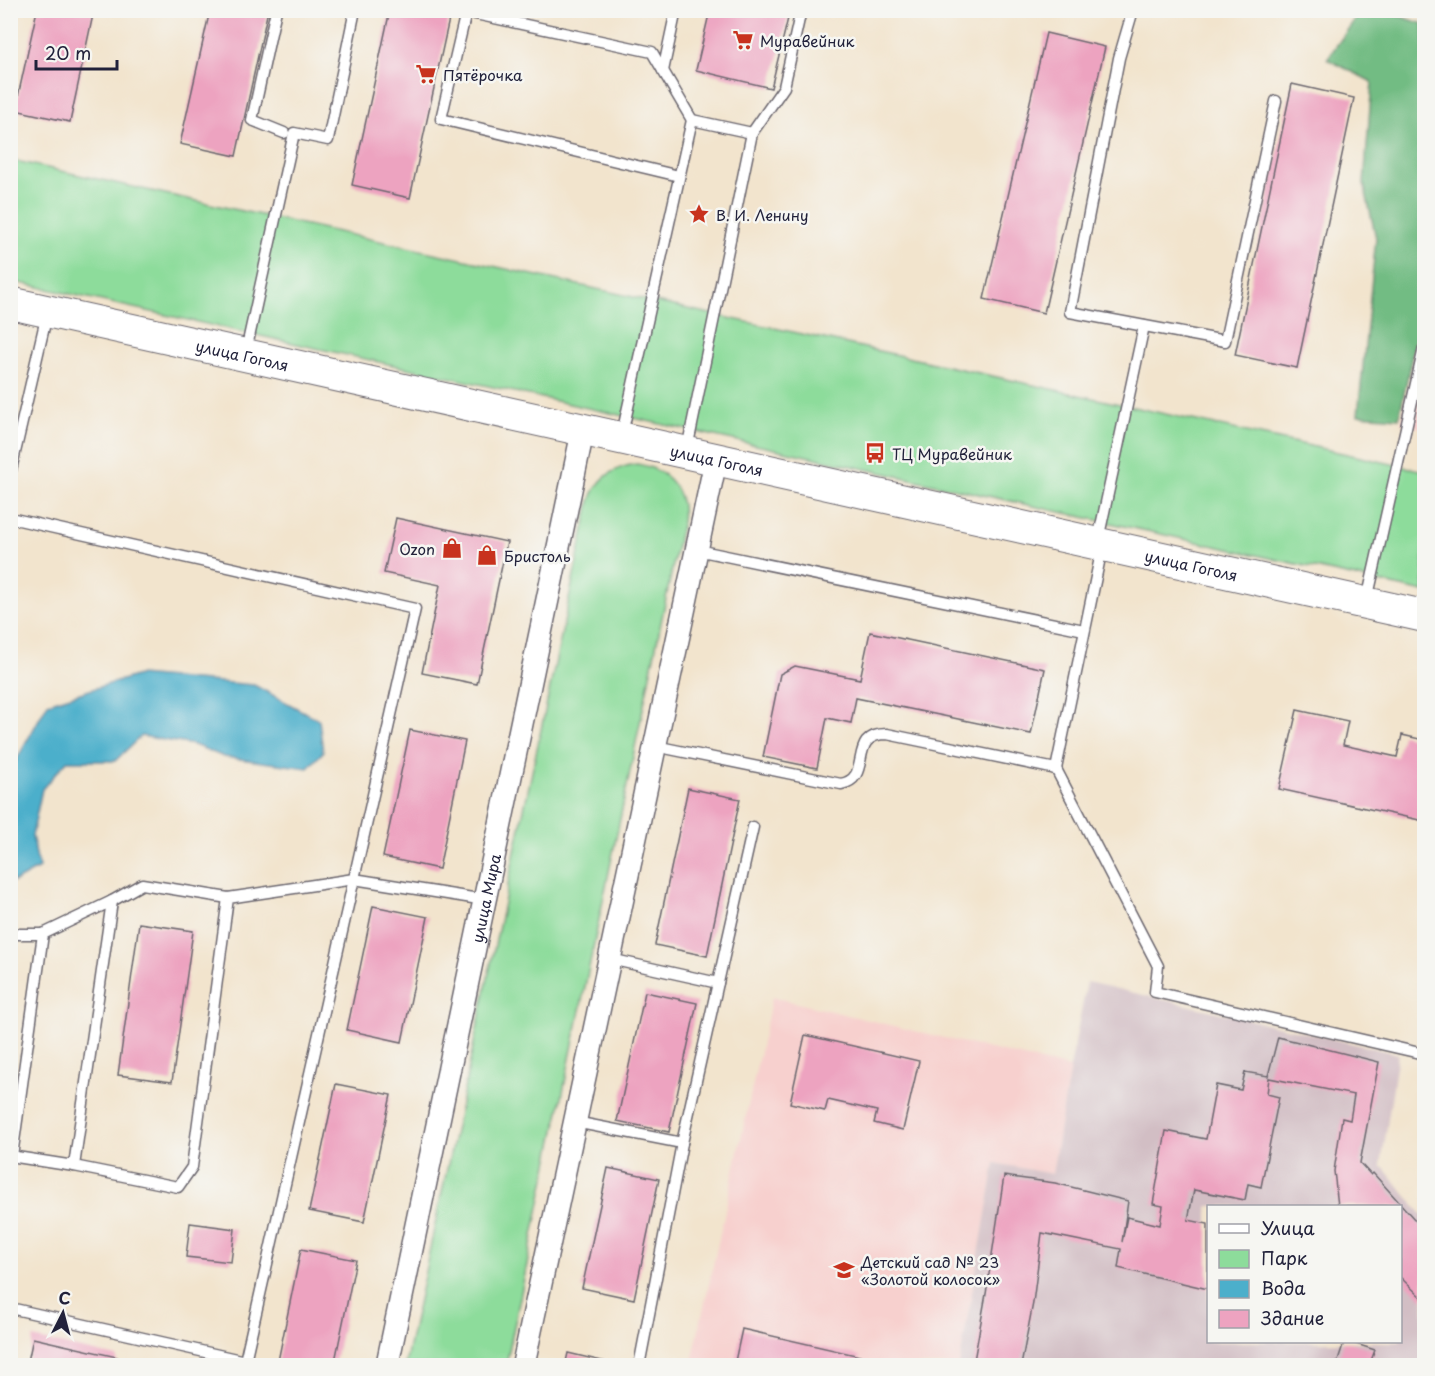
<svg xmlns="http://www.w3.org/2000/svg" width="1435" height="1376" font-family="'Playpen Sans',sans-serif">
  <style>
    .built { fill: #f7d0ce }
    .industrial { fill: #d2bec4; fill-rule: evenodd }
    .green { fill: #8ddc9b; stroke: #587f6b; stroke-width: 1.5 }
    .forest { fill: #72bc83; stroke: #4a6f5f; stroke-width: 1.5 }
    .water { fill: #4cafcb; stroke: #376883; stroke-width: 1.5 }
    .building { fill: #eda3c0 }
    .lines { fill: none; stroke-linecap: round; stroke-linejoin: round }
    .service-casing { stroke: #6b666e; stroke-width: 13 }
    .minor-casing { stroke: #6b666e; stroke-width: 25 }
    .secondary-casing { stroke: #6b666e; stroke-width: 34 }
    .service { stroke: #fff; stroke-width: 10 }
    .minor { stroke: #fff; stroke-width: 22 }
    .secondary { stroke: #fff; stroke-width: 32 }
    .labels { text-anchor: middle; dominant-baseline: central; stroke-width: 5; stroke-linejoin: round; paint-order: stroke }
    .poi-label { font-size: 15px; fill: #22223b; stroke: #f6f6f2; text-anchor: start }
    .street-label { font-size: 15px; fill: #22223b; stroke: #f6f6f2 }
  </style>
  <rect width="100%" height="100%" fill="#f6f6f2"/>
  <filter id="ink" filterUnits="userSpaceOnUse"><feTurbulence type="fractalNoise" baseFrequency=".0167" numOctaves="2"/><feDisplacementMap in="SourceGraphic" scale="12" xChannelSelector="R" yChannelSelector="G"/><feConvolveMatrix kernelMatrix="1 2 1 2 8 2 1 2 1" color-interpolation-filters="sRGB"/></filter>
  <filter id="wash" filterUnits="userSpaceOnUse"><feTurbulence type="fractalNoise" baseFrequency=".008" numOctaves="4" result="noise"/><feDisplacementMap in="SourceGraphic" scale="24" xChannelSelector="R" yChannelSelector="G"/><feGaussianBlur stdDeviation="1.35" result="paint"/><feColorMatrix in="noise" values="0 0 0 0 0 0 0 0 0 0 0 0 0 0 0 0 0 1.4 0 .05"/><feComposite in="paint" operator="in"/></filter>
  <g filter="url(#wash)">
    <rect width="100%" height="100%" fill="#f2e4cd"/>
    <!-- built -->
    <g class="built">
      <polygon points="1424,326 1424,429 1401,423"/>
      <polygon points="772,997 1070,1068 1052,1174 995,1163 959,1365 691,1366"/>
    </g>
    <!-- industrial -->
    <path class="industrial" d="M1087,982L1398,1054L1381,1165L1424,1217V1365L959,1366L995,1163L1052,1174L1070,1068ZM1208,1206H1400V1342H1208Z"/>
    <!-- green -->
    <g class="green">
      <polygon points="11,160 1424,471 1424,592 11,281"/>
      <path d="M637,464C667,469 686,490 682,522L506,1365H405L590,501C597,479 613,467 637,464Z"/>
    </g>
    <!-- forest -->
    <polygon class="forest" points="1383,11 1424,24 1424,298 1399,418 1358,415 1376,238 1364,184 1372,82 1327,59 1356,18"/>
    <!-- water -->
    <polygon class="water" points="138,675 254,685 319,720 323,752 308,768 224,757 194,745 141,736 115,761 67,761 42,789 32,836 39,868 14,882 10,877 11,770 48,703"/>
    <g id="blocks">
      <!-- building -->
      <g class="building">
        <polygon points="37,10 94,10 70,122 15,110"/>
        <polygon points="210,10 268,10 236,156 180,144"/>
        <polygon points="390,10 451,10 410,198 352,185"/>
        <polygon points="710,10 790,10 771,88 696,70"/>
        <polygon points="1046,33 1105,47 1044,313 984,299"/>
        <polygon points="1292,84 1354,98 1297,368 1235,355"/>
        <polygon points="396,518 507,542 477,684 422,673 440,585 384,573"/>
        <polygon points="870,632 1045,669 1031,734 856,698 851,723 827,718 817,768 763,757 780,674 795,666 860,679"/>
        <polygon points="1297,710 1348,721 1343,745 1397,757 1402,735 1424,740 1424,821 1279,789"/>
        <polygon points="410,730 465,741 439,869 383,857"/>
        <polygon points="688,788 740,799 707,956 655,945"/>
        <polygon points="373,906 428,917 402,1042 347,1030"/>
        <polygon points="139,923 193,931 172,1082 118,1075"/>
        <polygon points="645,992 697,1003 669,1132 617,1121"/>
        <polygon points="805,1035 919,1061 903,1130 874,1123 877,1111 828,1100 825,1111 790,1103"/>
        <polygon points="1278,1037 1379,1062 1360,1163 1371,1175 1373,1173 1424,1230 1424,1300 1400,1277 1400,1206 1338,1206 1334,1171 1342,1118 1350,1120 1354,1095 1269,1078 1267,1094 1279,1097 1261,1187 1248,1184 1245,1200 1194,1190 1188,1220 1208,1224 1208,1289 1118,1268 1121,1249 1042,1233 1033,1303 1021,1366 973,1366 986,1294 1004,1176 1055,1183 1128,1201 1122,1242 1127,1217 1160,1225 1163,1206 1153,1204 1166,1131 1206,1139 1216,1085 1241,1090 1245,1072 1268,1076"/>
        <polygon points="336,1084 391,1095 364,1222 309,1211"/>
        <polygon points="608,1168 659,1179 634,1299 582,1288"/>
        <polygon points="190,1223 235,1229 231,1262 186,1257"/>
        <polygon points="301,1249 356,1260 334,1366 277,1366"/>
        <polygon points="742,1329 860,1356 858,1366 734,1366"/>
        <polygon points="33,1338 117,1357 116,1366 27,1366"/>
        <polygon points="1344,1342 1350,1342 1375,1350 1369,1366 1336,1366"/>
        <polygon points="568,1353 619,1365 619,1366 565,1366"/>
      </g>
    </g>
  </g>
  <g filter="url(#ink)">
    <use href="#blocks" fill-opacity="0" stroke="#6b666e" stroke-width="1.5"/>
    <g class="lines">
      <!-- service casing -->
      <g class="service-casing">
        <g id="service">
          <polyline points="276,10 252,120 284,133"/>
          <polyline points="1133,10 1119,58 1070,312 1225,341 1276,101"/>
          <polyline points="10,17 12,10"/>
          <polyline points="663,71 676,10"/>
          <polyline points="679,176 441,119 466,12 652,52 692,120"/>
          <polyline points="246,351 294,133 328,140 355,10"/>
          <polyline points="622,434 692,120 752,133"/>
          <polyline points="687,449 752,133 784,87 801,10"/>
          <polyline points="10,474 47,314"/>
          <polyline points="10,518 415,609 245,1361 10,1308"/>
          <polyline points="1098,540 1144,326"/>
          <polyline points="697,550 1084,630"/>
          <polyline points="1367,600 1424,348"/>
          <path d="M655,746L841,784C874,778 846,734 887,734L1056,769L1102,548"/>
          <polyline points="1056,769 1158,966 1155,992 1424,1054"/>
          <polyline points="112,901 142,884 228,898"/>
          <polyline points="10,934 43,934"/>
          <polyline points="610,959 718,983"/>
          <polyline points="575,1122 682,1143"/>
          <polyline points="10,1156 74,1166 178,1187 192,1167 228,898 354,879 485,900"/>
          <polyline points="12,1156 43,934 112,901 74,1166"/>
          <polyline points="639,1366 682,1143 753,827"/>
        </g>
      </g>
      <!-- minor casing -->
      <g class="minor-casing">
        <g id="minor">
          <path id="s1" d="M387,1366L583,430"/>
          <polyline points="523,1366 716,459"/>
        </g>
      </g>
      <!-- secondary casing -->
      <g class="secondary-casing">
        <g id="secondary">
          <path id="s2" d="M10,303L1424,616"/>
        </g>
      </g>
      <!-- service -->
      <use href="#service" class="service"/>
      <!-- minor -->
      <use href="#minor" class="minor"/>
      <!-- secondary -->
      <use href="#secondary" class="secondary"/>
    </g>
  </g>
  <!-- icons -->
  <defs>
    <g id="supermarket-bare" transform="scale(1.62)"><path d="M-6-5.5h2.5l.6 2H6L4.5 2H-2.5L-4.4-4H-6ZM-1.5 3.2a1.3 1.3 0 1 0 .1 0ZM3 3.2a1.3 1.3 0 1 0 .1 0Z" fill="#c8321e" stroke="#f6f6f2" stroke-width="2.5" paint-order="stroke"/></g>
    <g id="sight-bare" transform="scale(1.62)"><path d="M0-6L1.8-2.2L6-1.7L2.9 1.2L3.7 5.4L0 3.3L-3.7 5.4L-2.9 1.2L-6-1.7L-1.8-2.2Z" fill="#c8321e" stroke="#f6f6f2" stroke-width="2.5" paint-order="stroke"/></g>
    <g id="bus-bare" transform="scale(1.62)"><path d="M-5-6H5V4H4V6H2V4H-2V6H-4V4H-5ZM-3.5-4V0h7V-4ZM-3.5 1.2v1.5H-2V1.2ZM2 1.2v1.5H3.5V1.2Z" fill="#c8321e" stroke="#f6f6f2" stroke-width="2.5" paint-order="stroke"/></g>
    <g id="shop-bare" transform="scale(1.62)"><path d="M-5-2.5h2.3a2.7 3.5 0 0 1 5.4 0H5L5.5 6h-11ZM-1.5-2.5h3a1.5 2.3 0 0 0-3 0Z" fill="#c8321e" stroke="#f6f6f2" stroke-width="2.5" paint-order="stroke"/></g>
    <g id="school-bare" transform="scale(1.62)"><path d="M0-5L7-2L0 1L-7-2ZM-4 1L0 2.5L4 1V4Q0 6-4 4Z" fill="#c8321e" stroke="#f6f6f2" stroke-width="2.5" paint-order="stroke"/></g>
  </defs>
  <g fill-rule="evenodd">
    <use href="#supermarket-bare" x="743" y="40"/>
    <use href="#supermarket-bare" x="426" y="74"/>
    <use href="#sight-bare" x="699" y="214"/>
    <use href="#bus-bare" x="875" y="453"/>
    <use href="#shop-bare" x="452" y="548"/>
    <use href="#shop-bare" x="487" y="555"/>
    <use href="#school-bare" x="844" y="1270"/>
  </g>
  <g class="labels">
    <!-- poi labels -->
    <g class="poi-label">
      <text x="760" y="40">Муравейник</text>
      <text x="443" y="74">Пятёрочка</text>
      <text x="716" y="214">В. И. Ленину</text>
      <text x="892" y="453">ТЦ Муравейник</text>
      <text x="435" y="548" text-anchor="end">Ozon</text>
      <text x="504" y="555">Бристоль</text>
      <text x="861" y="1261">Детский сад № 23<tspan x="861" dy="17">«Золотой колосок»</tspan></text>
    </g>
    <!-- street labels -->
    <g class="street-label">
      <text stroke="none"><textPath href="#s2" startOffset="238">улица Гоголя</textPath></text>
      <text stroke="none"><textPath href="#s2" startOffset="724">улица Гоголя</textPath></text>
      <text stroke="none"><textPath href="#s2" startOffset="1210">улица Гоголя</textPath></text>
      <text stroke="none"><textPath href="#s1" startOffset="478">улица Мира</textPath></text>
    </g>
  </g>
  <!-- margin -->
  <rect width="1435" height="1376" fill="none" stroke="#f6f6f2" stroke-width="36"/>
  <!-- legend -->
  <rect x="1207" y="1205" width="195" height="138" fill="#f6f6f2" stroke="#a1a1a9" stroke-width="1.5"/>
  <rect x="1219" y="1224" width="30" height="9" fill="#ffffff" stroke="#a1a1a9" stroke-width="1.5"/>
  <text x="1261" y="1235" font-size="18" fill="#22223b">Улица</text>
  <rect x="1219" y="1250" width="30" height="18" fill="#8ddc9b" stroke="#a1a1a9" stroke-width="1.5"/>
  <text x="1261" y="1265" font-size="18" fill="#22223b">Парк</text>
  <rect x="1219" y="1280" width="30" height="18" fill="#4cafcb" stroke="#a1a1a9" stroke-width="1.5"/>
  <text x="1261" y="1295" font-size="18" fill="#22223b">Вода</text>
  <rect x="1219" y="1310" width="30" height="18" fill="#eda3c0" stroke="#a1a1a9" stroke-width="1.5"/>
  <text x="1261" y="1325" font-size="18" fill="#22223b">Здание</text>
  <!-- north arrow -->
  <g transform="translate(63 1313) rotate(6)" stroke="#f6f6f2" stroke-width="4.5" paint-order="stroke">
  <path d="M0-4.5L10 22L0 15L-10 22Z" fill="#22223b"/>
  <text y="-9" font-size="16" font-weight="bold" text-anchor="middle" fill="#22223b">С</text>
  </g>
  <!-- scale -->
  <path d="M36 60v9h81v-9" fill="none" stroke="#22223b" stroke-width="3"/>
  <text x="45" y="60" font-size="18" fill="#22223b" stroke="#f6f6f2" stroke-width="4.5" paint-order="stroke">20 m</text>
</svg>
